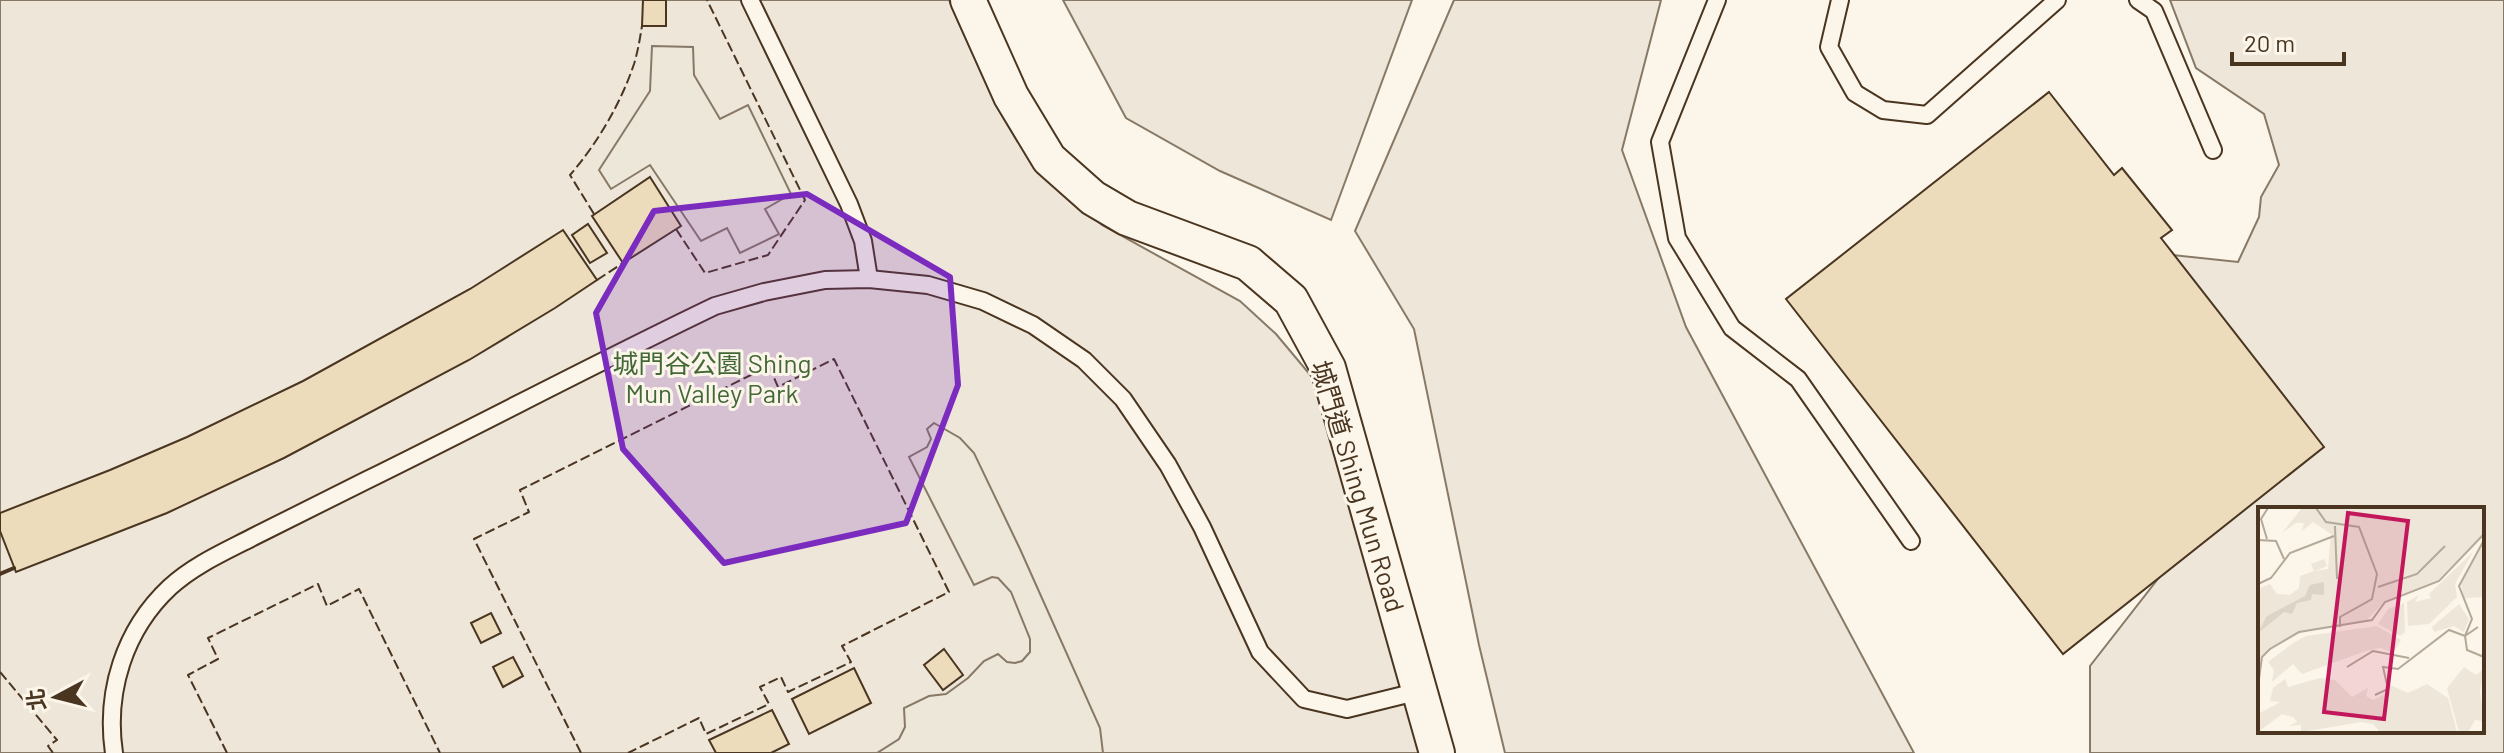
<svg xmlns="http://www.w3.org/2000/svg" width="2504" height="753" font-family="Barlow,'Noto Sans TC',sans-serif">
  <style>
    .green { fill: #ede6d9; stroke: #887966; stroke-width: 2; fill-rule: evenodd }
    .parking { fill: #ede7d9; stroke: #887966; stroke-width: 2 }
    .building { fill: #ecdcbc; stroke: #4a3520; stroke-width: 2 }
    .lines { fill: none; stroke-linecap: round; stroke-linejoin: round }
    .lane-casing { stroke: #4a3520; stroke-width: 20 }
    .street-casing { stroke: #4a3520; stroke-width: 38 }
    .lane { stroke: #fbf6e9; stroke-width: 16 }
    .street { stroke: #fbf6e9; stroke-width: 34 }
    .fence { stroke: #4a3520; stroke-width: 2; stroke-dasharray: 10 4; stroke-linecap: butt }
    .wall { stroke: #4a3520; stroke-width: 4 }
    .marked { fill: #7b2cbf; fill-opacity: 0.2; stroke: #7b2cbf; stroke-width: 6; stroke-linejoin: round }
    .labels { text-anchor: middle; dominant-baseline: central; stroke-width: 6; stroke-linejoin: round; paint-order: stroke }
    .park-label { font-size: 26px; fill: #436837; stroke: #fbf6e9 }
    .street-label { font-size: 26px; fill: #4a3520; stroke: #fbf6e9 }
    .inset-road { fill: none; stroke: #b4a999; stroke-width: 2 }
    .view { fill: #c2185b; fill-opacity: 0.15; stroke: #c2185b; stroke-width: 4 }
    .inset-edge { fill: none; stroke: #4a3520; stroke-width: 4 }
  </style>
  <rect width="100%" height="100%" fill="#fbf6e9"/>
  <!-- green -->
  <g class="green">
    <polygon points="0,0 949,0 973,54 1036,167 1102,225 1240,301 1276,334 1312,377 1424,753 0,753"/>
    <polygon points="1063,0 1412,0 1331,220 1220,171 1126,118"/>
    <polygon points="1454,0 1661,0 1622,150 1686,327 1914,753 1505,753 1479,645 1414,329 1355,231"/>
    <path d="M2170,0H2504V753H2090V666L2274,430L2135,251L2238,262L2259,217L2261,197L2279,165L2264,114L2196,68ZM2260,509H2482V731H2260Z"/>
  </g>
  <!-- parking -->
  <g class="parking">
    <polygon points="652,46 693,47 694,75 720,119 748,105 791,194 765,209 779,234 740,253 727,228 701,241 650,165 611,189 599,170 650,91"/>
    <polygon points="934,423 960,438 974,453 1020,549 1100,728 1103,753 877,753 899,739 905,727 904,708 929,696 946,694 968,678 984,661 998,654 1007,662 1015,663 1022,661 1030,652 1030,639 1011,592 998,578 992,577 974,585 909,457 927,447 931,439 927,429"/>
  </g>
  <!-- building -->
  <g class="building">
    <polygon points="643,0 666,0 666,26 642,26"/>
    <polygon points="2049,92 2114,175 2122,168 2172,230 2161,238 2324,447 2063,654 1786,299"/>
    <polygon points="650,177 681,226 623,263 592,216"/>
    <polygon points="588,224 607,253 590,263 572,235"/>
    <polygon points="563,230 597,280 555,308 469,360 284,458 167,513 16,572 0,531 0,513 110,470 187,437 303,381 470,289"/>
    <polygon points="491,613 501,633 481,643 471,623"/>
    <polygon points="944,649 963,675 943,690 924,665"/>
    <polygon points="513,657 523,676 503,687 493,667"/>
    <polygon points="854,668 871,703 809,734 792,699"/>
    <polygon points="772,710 789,744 771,753 716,753 709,740"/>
  </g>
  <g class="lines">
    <!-- lane casing -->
    <g class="lane-casing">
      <g id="lane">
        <polyline points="750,0 849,204 863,241 869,279"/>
        <polyline points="1717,0 1660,142 1677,238 1732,328 1798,379 1911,541"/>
        <polyline points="1840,0 1829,47 1855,93 1883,110 1927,115 2057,0"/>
        <polyline points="2138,0 2154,11 2213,150"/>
        <path d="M114,753C105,692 124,630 170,587C194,565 224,552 253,537C291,518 329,499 367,480C483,423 598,362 715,306L764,292L825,280L869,279L928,285L983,301L1033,325L1084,360L1123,399L1168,465L1202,527L1260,652L1304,699L1347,709L1420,691"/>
      </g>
    </g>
    <!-- street casing -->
    <g class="street-casing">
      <polyline id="street" points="968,0 1011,96 1049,159 1093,198 1127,218 1248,263 1291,300 1328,368 1437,753"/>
    </g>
    <!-- lane -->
    <use href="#lane" class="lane"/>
    <!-- street -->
    <use href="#street" class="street"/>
    <!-- fence -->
    <g class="fence">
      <path d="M594,214L570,175C597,144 621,103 634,64C638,51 640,38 642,26"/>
      <polyline points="676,229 705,273 768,255 805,200 707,0"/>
      <polyline points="597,280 623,263"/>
      <polyline points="0,672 57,740 48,746 53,753"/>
      <polyline points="227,753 188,675 218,659 208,638 318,584 327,606 359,589 440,753"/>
      <polyline points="581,753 474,539 529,512 520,490 769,366 778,387 834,359 949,592 842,646 851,662 788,692 781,677 760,687 769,704 706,734 699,718 628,753"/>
    </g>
    <!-- wall -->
    <polyline class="wall" points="0,574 14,568"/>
  </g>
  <!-- marked area -->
  <path class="marked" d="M807,194L950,277L958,385L906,523L724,563L623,449L596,313L654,211Z"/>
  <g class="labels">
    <!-- park labels -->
    <g class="park-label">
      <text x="712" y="362">城門谷公園 Shing<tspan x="712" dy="30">Mun Valley Park</tspan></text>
    </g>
    <!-- street labels -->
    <g class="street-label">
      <text transform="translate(1359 486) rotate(73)">城門道 Shing Mun Road</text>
    </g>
  </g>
  <!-- overview -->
  <g transform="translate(2258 507)">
    <rect width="226" height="226" fill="#fbf6e9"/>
    <path d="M44,1H226V26L180,73L127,94L108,114L46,124L5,147L0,172V82L12,77L19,87L32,88L41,81L42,69L56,64L53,57L66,52L69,59L57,64L70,62L73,27L55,15L44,24L46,16H38L24,26ZM226,35L225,90L206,91L203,77ZM215,45L197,77L199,90L171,117L150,119L149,95L161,88L157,95L173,91L171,87ZM146,96L147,125L142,129L120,117L130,102ZM201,97L211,112L206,125L196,119L176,125L174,120ZM119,119L143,133L135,146L123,141L108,144L44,167L35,157L14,175L16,163L10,155L35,136L48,129ZM206,160L218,168L226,162L222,185L226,214L217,213L210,225H201L189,181ZM62,171L77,173L94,190L110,181L108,189L115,193L131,185L132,178L150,186L169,177L190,191L199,225H122L115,217L103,215L43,225V218L31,219L39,215L35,210L24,207L0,225V207L23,195L12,194L15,181L27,172L30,180Z" fill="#ede6d9"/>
    <path d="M66,75V88L54,87L53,93L39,96L34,107L26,105L0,126L9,109L47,89L52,78Z" fill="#dcd4c6"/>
    <path class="inset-road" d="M58,1L68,15L101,20L119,67L114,92L82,110V120M77,19L79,72M9,32L3,12L10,1M0,33L18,34L26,52M0,77L13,71L32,46L76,29M120,80L159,67L187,39M220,120L207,129L209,143L226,150M89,160L115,144L151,151M0,179L4,150L12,142L41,125L114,113L127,95L181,74L226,27M117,188L130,182L125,160L140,162L191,123L207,129L214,112L201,79L226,33"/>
    <path class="view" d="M90,6L150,14L126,212L66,205Z"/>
    <rect width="226" height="226" class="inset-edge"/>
  </g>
  <!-- north arrow -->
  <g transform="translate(56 697) rotate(263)" stroke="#fbf6e9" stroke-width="6" paint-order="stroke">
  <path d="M0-6L14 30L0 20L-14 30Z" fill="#4a3520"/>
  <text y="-12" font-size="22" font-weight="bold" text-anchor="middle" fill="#4a3520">北</text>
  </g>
  <!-- scale -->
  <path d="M2232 52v12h112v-12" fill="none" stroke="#4a3520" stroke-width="4"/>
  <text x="2244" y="52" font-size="24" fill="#4a3520" stroke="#fbf6e9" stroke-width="6" paint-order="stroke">20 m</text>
</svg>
